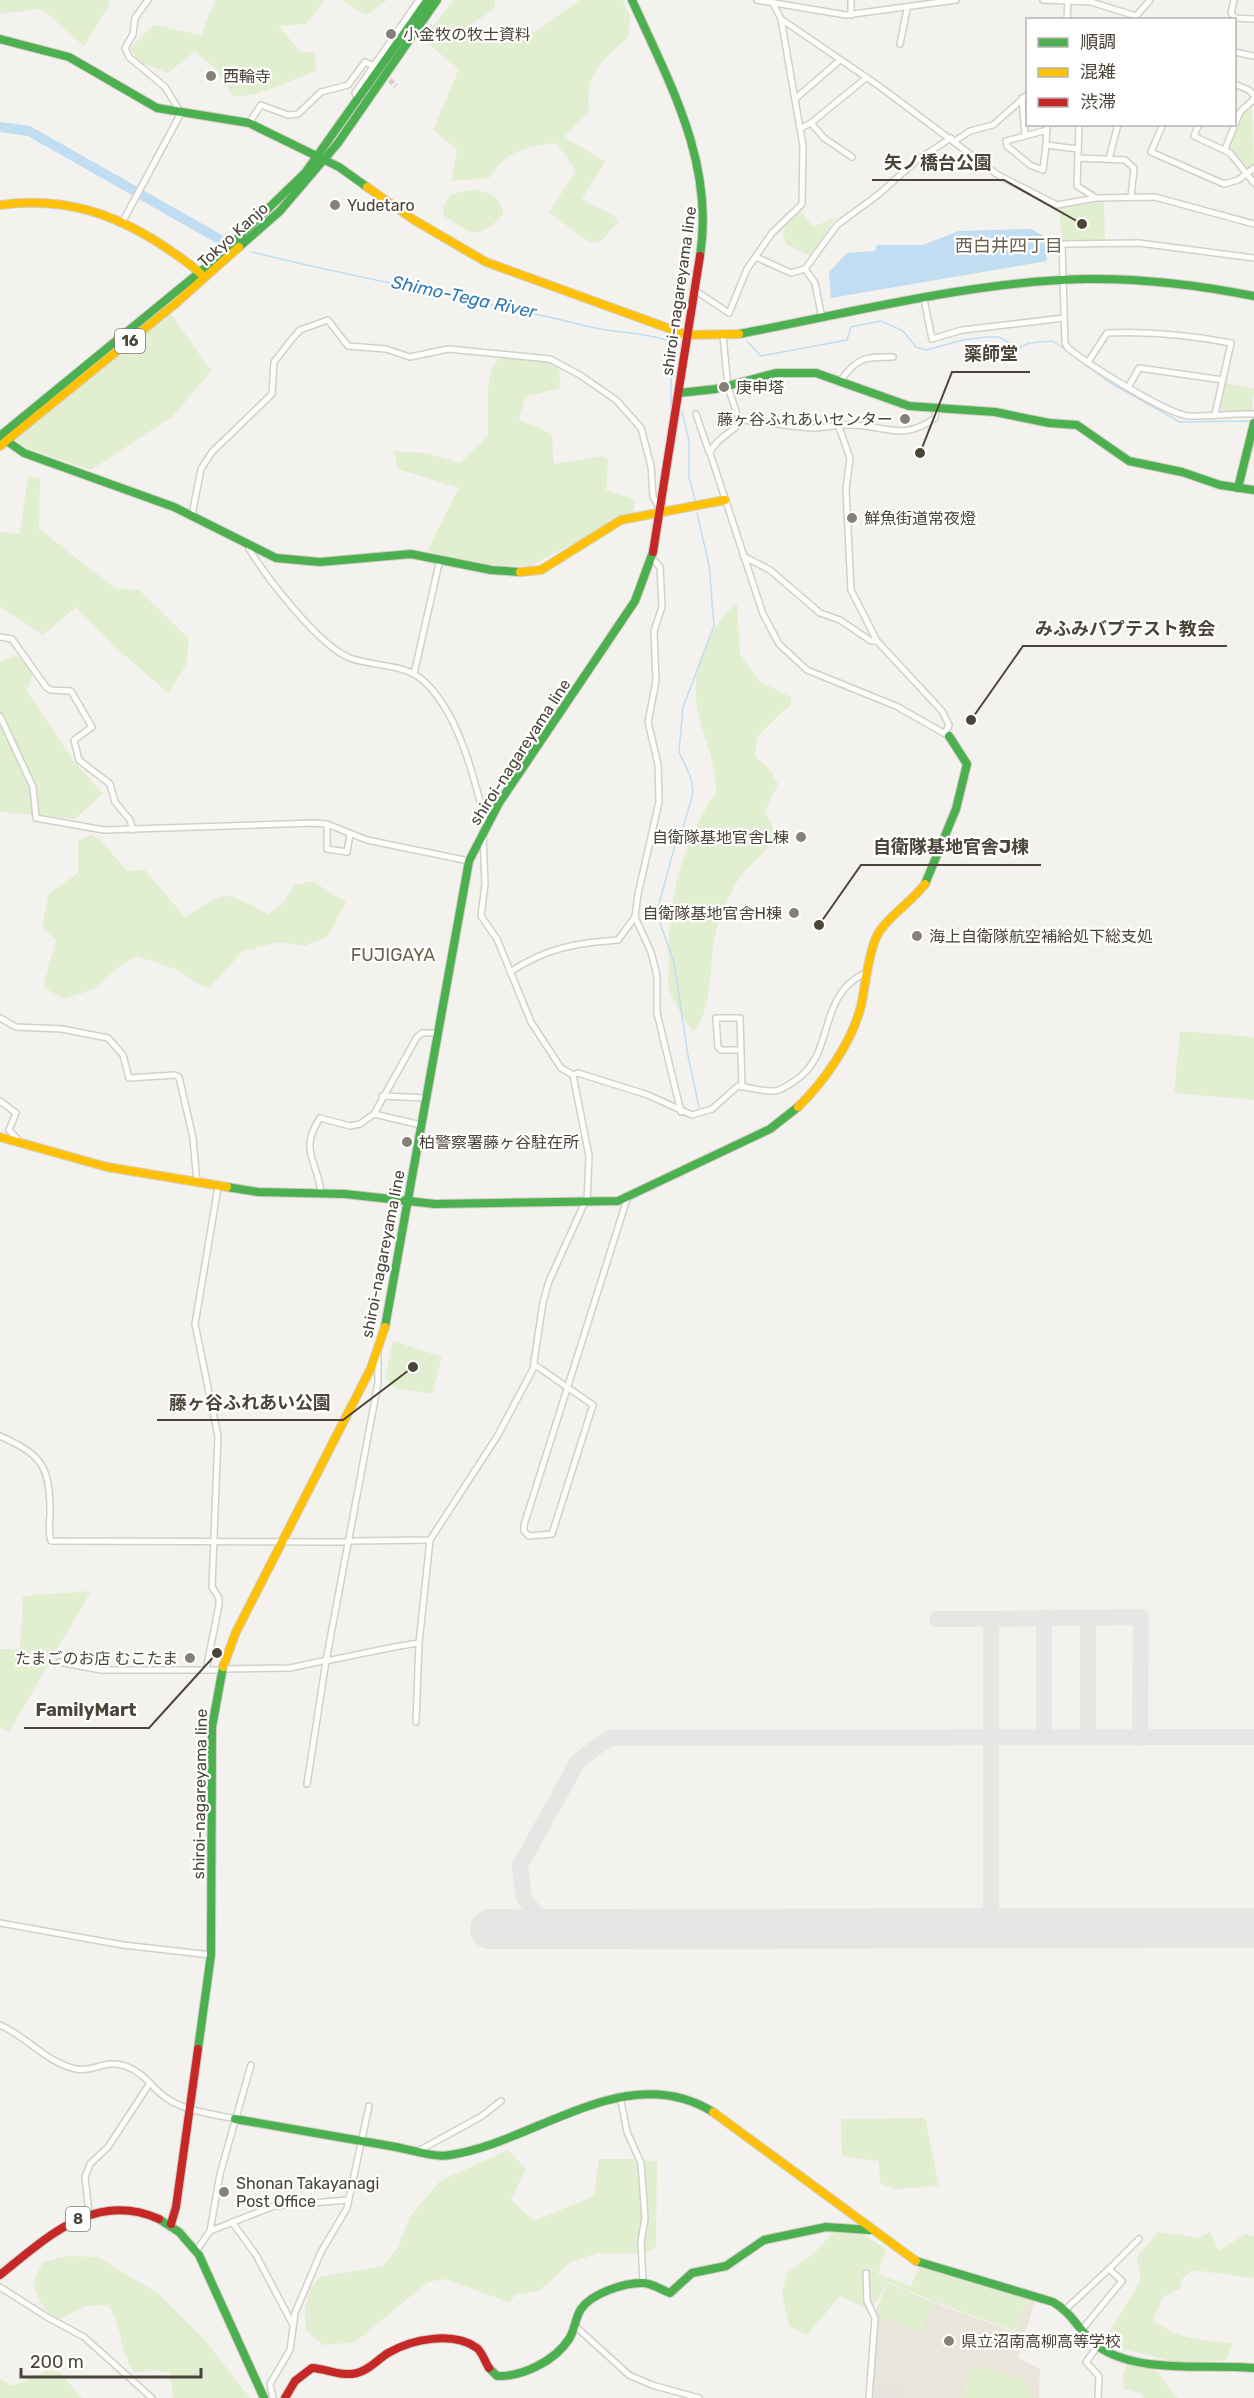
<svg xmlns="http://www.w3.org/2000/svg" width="1254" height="2398" font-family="Rubik,'Noto Sans JP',sans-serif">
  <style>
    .education { fill: #eae5da }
    .green { fill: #e1eecf }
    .parking { fill: #e6e3df }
    .water { fill: #c0ddf1 }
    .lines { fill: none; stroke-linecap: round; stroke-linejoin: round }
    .stream { stroke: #c0ddf1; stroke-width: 1.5 }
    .river { stroke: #c0ddf1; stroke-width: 10 }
    .taxiway { stroke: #e8e6e4; stroke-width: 16 }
    .runway { stroke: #e8e6e4; stroke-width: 40 }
    .street-tunnel { stroke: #d2cfca; stroke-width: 5; stroke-dasharray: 5 2.5; stroke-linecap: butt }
    .street-casing { stroke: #d2d0cb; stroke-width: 8 }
    .fast-casing { stroke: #d3cfc5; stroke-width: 10 }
    .slow-casing { stroke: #d3cfc5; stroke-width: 10 }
    .jam-casing { stroke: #d3cfc5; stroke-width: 10 }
    .street { stroke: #fdfdfc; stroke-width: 5 }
    .fast { stroke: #4caf50; stroke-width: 8 }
    .slow { stroke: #ffc107; stroke-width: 8 }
    .jam { stroke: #c62828; stroke-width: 8 }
    .poi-dot { fill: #868178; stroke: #fff; stroke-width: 2 }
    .labels { text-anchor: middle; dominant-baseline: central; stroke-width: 4.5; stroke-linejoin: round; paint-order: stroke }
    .shield { fill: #fff; stroke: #817c74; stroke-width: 1.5 }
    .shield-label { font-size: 15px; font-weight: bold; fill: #4b4439 }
    .poi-label { font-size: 16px; fill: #4b4439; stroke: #fff; text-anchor: start }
    .street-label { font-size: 16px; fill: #4b4439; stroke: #fff }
    .neighbourhood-label { font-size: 18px; fill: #6e6250; stroke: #fff }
    .water-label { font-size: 18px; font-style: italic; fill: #2e7ab2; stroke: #fff }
    .leader { fill: none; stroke: #4b4439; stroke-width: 2 }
    .callout-dot { fill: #4b4439; stroke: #fff; stroke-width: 2 }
    .callout-label { font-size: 18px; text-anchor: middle; font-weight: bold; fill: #4b4439; stroke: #fff; stroke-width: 4.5; stroke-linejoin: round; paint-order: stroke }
  </style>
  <rect width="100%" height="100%" fill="#f4f2ee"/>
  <!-- education -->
  <polygon class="education" points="888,2283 934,2303 1015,2332 1029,2298 1035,2300 1018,2358 1040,2369 1039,2398 872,2398 877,2331 876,2310"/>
  <!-- green -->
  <g class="green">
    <polygon points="0,0 108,0 110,4 84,46 50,16 39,9 0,14"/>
    <path d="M215,0H325L306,24L278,26L301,52H314L317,70C297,78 252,101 232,95L216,69L195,51L168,73L139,62L130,47L154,25L201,35Z"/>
    <polygon points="342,0 387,0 366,15"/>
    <path d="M454,0H495L494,9L467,27L486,42L537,31L580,0H623L630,17L629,36C605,59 582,75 590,111L563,137L605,161L582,199C594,208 609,210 619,221L599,243L587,241L549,212L576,171L556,143C524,147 507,150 489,178L451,181L457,150L433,130L459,69L422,39Z"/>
    <polygon points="1252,104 1254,166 1251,168 1246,168 1229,146 1242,114"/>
    <path d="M475,189C492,194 501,196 503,215L491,226L477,233L466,230L444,216L443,207L451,194Z"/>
    <polygon points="1104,202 1105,240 1061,241 1060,207"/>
    <polygon points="801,211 813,227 836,217 810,256 786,244 783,235 786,225"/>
    <polygon points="171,314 211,371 173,416 91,470 29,449 16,440"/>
    <polygon points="517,353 547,356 559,369 560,388 525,397 519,420 543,429 552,436 554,464 601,456 608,459 606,490 634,499 634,512 530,566 476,564 427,551 459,488 398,469 394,451 426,453 460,463 488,436 488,388 491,371 497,360"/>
    <polygon points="1225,383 1254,389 1252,409 1248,412 1223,411 1220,407"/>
    <polygon points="28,476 40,479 39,529 115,588 139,590 189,639 186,665 168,693 114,646 76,607 43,635 0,607 0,532 20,534"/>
    <path d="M737,603L740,654L760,682L791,697V704L758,736L755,756L770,770L778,784L765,811C768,818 773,826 773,833C772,851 747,865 738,880C731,891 725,906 720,918C706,952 717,1005 693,1032C686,1020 675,1006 670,992C667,984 669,973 669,964C667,905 681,842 716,793C717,764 704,739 698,712C689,671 707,629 737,603Z"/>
    <polygon points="16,656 35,668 27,691 75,763 103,793 75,819 0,812 0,661"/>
    <path d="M91,835L99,838L127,871L145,870L185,917C230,891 222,888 268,915L284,902L294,885L312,881L346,902L328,936L305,946L278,942L243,951L209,988L201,986L180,971L137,956L117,968L94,989L64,999L43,987L56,940L42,927L49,893L78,873V841Z"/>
    <polygon points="1180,1031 1254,1037 1254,1100 1174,1093"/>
    <polygon points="393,1341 442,1357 432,1394 395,1388 385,1378"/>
    <polygon points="91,1591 9,1732 0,1727 0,1649 20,1649 23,1596"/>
    <polygon points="925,2118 939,2186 895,2189 880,2183 879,2161 842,2156 841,2119"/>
    <polygon points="508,2150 526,2169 511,2200 534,2221 594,2196 599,2159 635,2159 657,2162 656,2247 645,2254 599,2253 571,2262 539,2291 516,2295 508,2302 445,2279 428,2282 355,2342 324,2345 306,2331 305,2311 310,2288 320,2277 383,2266 398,2248 409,2218 440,2181"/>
    <polygon points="835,2231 860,2232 886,2249 878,2274 911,2286 919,2267 1028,2299 1015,2331 935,2302 888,2282 874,2306 867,2309 840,2296 807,2335 789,2326 782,2294 787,2273 815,2252"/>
    <path d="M1158,2232L1198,2238L1210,2232L1219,2251L1245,2234L1254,2236V2278L1193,2270L1182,2279L1180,2289L1163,2297L1153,2320C1177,2339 1202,2340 1232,2343L1227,2360L1180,2363L1102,2344L1141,2280L1137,2257Z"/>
    <path d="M67,2256L98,2257L159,2294L204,2339L250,2398H173L170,2373L154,2370L135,2373C119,2353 123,2325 108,2305L85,2306L54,2322L38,2298L33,2282L43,2262Z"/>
    <polygon points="888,2284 933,2304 921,2334 879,2316 877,2310"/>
    <path d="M1127,2364C1166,2367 1155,2374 1178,2398H1143L1142,2394L1124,2389L1123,2374Z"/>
    <polygon points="984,2366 1024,2380 1028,2392 1035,2398 961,2398 970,2371"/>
    <polygon points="49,2370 60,2373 82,2398 0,2398 0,2379 13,2386"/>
  </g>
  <!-- parking -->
  <polygon class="parking" points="876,2386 898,2387 898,2398 875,2398"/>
  <!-- water -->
  <polygon class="water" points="1031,229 1044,236 1047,261 831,298 829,272 847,253 875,251 877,245 923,245 959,231"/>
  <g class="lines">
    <!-- stream -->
    <g class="stream">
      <path d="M252,252C363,280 475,298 586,326C614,333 647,332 675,343"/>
      <polyline points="747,341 761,356 847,340 851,327 881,321 903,331 916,347 926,350 963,340 986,337 999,337 1019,348 1029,343 1053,341 1109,382 1180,422 1253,421"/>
      <polyline points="671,343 671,406"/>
      <polyline points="682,412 689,441 689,477 695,500"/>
      <polyline points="697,513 709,565 714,626 683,707 679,752 691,778 693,793 683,828 676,841 658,908 660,923 674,962 688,1056 699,1107"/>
    </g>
    <!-- river -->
    <polyline class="river" points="0,127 29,131 219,239"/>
    <!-- taxiway -->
    <g class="taxiway">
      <polyline points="937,1619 991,1619"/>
      <polyline points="1044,1737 1044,1618"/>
      <polyline points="1088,1737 1088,1618"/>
      <polyline points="991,1928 991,1619 1141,1617 1140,1738"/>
      <polyline points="557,1929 539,1918 524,1898 520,1866 578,1761 609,1738 1254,1737"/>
    </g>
    <!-- runway -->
    <polyline class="runway" points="490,1929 1254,1928"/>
    <!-- street-tunnel -->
    <polyline class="street-tunnel" points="384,75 396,86"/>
    <!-- street casing -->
    <g class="street-casing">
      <g id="street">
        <polyline points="757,0 846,15 956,0"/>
        <polyline points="1043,0 1091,2 1136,16 1150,0"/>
        <polyline points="1234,0 1231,13 1235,18 1254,19"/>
        <polyline points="851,15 851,0"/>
        <polyline points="781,19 879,86 998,175 1057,205 1096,198 1155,197 1254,224"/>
        <polyline points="1067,20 1068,0"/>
        <polyline points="900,44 907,9"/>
        <polyline points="1234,52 1254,56"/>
        <polyline points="1234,84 1249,90 1254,96"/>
        <polyline points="1022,98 1025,136 1006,141 1007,146 1030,165 1043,170 1046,145"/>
        <polyline points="358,99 355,93 419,0"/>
        <polyline points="795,99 840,60"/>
        <polyline points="249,123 261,105 288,115 298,114 321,92 348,85 365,62 374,66"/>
        <polyline points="811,123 824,138 852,157"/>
        <polyline points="1047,124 1046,145 1078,149"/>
        <polyline points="1079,124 1077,186 1096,198"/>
        <polyline points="1163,124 1151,152 1224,184 1238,180 1254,168"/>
        <polyline points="1199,124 1194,136 1230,153 1254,183"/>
        <polyline points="801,128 811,123 866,78"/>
        <polyline points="1025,136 1047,130"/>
        <polyline points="955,141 970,131 993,125 1028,94"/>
        <polyline points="1225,149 1240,112 1254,99"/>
        <polyline points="1078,158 1125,160 1134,168 1131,197"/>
        <polyline points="1109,159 1118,124"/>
        <polyline points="123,221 181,113 165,87 129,57 125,48 133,34 135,18 148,0"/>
        <polyline points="756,257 791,273 805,269 837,225 879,194 917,160 951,138"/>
        <path d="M1254,258L1139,243L1062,244L1065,343L1068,348C1088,364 1166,414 1189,416C1210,417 1232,413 1254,414"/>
        <polyline points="805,269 815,283 822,318"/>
        <polyline points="693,289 729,313 747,269 772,233 802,204 803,146 781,19 774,5"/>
        <polyline points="924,299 932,339 962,330 1064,318"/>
        <polyline points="723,336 728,387 740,423"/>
        <path d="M1088,362L1107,333C1149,331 1189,335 1231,343L1215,414"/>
        <path d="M841,380C857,357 866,357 893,357"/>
        <polyline points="1129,386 1139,368 1223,380"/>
        <path d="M936,410L935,418C902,442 885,425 850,425C838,424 826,428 813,428C790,427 766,422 743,420C733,432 714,440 710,453L763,614L779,644L807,670L896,706L949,736"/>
        <polyline points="696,414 709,452"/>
        <polyline points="839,427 850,458 846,489 851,590 877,641 942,711 949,725 945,733"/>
        <polyline points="192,515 201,469 212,452 272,394 274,362 292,339 300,330 328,320 348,346 386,349 410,357 448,349 550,359 580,375 616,400 641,428 651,466 653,497 660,508"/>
        <path d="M249,549C267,578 319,646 350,658C371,666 402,664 420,678C458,708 475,780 486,825"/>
        <polyline points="743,556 770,570 820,613 840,620 871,641 877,641"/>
        <polyline points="652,558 660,567 662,607 654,631 656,681 648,722 658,764 659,802 638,894 635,917 651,952 657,976 657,1013 681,1112"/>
        <polyline points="0,637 12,639 46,687 51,690 71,691 92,727 74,740 79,760 110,784 115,802 130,820 133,830"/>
        <polyline points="414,674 440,559"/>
        <polyline points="0,716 33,787 36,818 104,830 314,823 327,824 367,840 469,861"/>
        <polyline points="327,824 327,849 347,852 350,834"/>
        <path d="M483,835L485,884L481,916L497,939L531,1022L561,1068L573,1075L578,1073L648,1095L692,1115L712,1109L738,1086C749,1087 764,1092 775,1091C782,1090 790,1084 796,1080C837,1052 815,996 867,972"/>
        <path d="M510,972C546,948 576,943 618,940L635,917"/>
        <polyline points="0,1018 16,1027 62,1029 108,1038 123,1055 129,1078 175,1075 179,1077 193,1138 197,1183"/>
        <polyline points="740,1050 721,1050 718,1047 716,1018 740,1018 742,1087"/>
        <polyline points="573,1075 589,1156 587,1202"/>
        <polyline points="382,1096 426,1098"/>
        <polyline points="0,1101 16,1113 9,1130 19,1141"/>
        <polyline points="374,1114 421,1125"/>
        <path d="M321,1193C318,1160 298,1152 320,1118L350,1126L360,1124L374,1114L417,1037L422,1033H437"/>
        <polyline points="535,1365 593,1405 552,1534 529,1536 524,1531 524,1525 627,1199"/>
        <path d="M0,1436C39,1454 49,1463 50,1507C51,1519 47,1529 51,1541L349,1542"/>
        <polyline points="349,1541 430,1540 498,1435 533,1369 543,1302 549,1281 585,1202"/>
        <path d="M326,1661C358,1655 388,1647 419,1643"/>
        <polyline points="59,1662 101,1670 222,1670"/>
        <polyline points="222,1669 290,1668 327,1660"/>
        <polyline points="206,1670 219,1605 219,1598 212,1587 218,1436 195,1324 218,1187"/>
        <polyline points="416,1722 419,1643 430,1540"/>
        <polyline points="307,1784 326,1661 378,1383 378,1352"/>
        <polyline points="0,1923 123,1945 211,1955"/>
        <path d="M0,2025C26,2036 47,2063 76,2069C95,2073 106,2057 130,2068C145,2074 152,2088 165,2097C183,2111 214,2114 235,2119"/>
        <polyline points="620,2096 627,2132 641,2163 645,2218 641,2242 643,2283"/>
        <polyline points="420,2150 482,2116 501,2101"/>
        <polyline points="89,2214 85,2177 90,2164 108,2147 150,2083"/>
        <polyline points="232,2222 256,2255 292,2323"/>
        <polyline points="210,2231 274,2206 348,2200"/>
        <polyline points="197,2250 210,2231 220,2174 251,2065"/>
        <polyline points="1109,2269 1139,2239"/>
        <polyline points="866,2273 867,2301 875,2318 869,2398"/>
        <polyline points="0,2287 47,2317 84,2337 152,2398"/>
        <polyline points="1066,2309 1109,2269 1122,2281 1084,2327"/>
        <polyline points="575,2326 629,2375 652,2385 699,2398"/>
        <polyline points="273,2398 270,2384 290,2350 295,2313 321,2252 347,2208 369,2106"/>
        <polyline points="1098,2398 1099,2376 1086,2362 1098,2346"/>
      </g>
    </g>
    <!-- fast casing -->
    <g class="fast-casing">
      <g id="fast">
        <path d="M632,0C669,82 715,163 700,256"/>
        <polyline points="0,39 69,57 157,108 249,123 339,167 367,187"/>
        <polyline points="239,247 280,211 338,143 437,0"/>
        <path d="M739,334C850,313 974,281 1086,279C1143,278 1198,285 1254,296"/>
        <polyline points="679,393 716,389 776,373 816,373 909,406 995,412 1049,423 1077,425 1129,461 1182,472 1220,485 1254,490"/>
        <polyline points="0,436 217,258 305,173 428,0"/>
        <polyline points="4,439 24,453 174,507 276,558 320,562 411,554 491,570 520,572"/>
        <polyline points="1238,488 1254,423"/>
        <polyline points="925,884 956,809 967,764 949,736"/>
        <polyline points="227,1187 258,1192 345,1194 435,1204 618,1201 770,1129 798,1107"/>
        <polyline points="385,1327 469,861 499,803 635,601 653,552"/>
        <polyline points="198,2049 211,1955 212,1727 223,1667"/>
        <path d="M235,2119C289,2128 342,2138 396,2147C412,2150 434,2158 450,2155C536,2142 627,2058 713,2112"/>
        <polyline points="159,2219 179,2232 199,2255 264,2398"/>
        <path d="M916,2261L1053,2302C1074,2314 1081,2335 1099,2347C1138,2374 1208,2364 1254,2368"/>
        <path d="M489,2368L497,2376C522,2377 555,2361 569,2339C575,2330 575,2318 581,2309C592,2293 626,2282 644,2283C653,2284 662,2290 670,2293L692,2273L726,2266L764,2240L826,2227L870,2230"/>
      </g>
    </g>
    <!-- slow casing -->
    <g class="slow-casing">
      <g id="slow">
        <polyline points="367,187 414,220 486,262 687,335 739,334"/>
        <path d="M0,205C62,196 114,213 165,247C178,256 191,264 202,275"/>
        <polyline points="0,446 175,304 239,247"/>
        <polyline points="520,572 541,570 621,520 725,500"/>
        <path d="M798,1107C824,1082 852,1042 861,1006C866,984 867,959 876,938C884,919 912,902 925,884"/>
        <polyline points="0,1137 107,1167 227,1187"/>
        <polyline points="223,1667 236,1632 371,1368 385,1327"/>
        <polyline points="713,2112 916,2261"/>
      </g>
    </g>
    <!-- jam casing -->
    <g class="jam-casing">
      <g id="jam">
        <polyline points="653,552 700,256"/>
        <polyline points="171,2224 176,2207 198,2049"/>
        <path d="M0,2275C46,2238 95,2190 159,2219"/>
        <path d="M285,2398L295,2381L312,2368C328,2369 341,2377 357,2373C370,2370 378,2359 388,2353C412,2339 453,2331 477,2348C482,2352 485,2362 489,2368"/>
      </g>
    </g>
    <!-- street -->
    <use href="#street" class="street"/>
    <!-- fast -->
    <use href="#fast" class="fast"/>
    <!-- slow -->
    <use href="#slow" class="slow"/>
    <!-- jam -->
    <use href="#jam" class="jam"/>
  </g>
  <!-- markers -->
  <g class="poi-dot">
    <circle cx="391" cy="34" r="6"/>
    <circle cx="211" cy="76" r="6"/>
    <circle cx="335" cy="205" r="6"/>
    <circle cx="724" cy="387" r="6"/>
    <circle cx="905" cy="419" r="6"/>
    <circle cx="852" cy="518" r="6"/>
    <circle cx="801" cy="837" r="6"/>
    <circle cx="794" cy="913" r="6"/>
    <circle cx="917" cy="936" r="6"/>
    <circle cx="407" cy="1142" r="6"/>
    <circle cx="190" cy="1658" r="6"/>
    <circle cx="224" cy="2192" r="6"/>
    <circle cx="949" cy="2341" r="6"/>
  </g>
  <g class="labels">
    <!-- shield labels -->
    <g class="shield">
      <rect x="115" y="329" width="30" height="24" rx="4.5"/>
      <rect x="66" y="2207" width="24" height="24" rx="4.5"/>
    </g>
    <g class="shield-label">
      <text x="130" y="341">16</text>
      <text x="78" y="2219">8</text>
    </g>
    <!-- poi labels -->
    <g class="poi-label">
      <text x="403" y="34">小金牧の牧士資料</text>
      <text x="223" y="76">西輪寺</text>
      <text x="347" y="205">Yudetaro</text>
      <text x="736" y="387">庚申塔</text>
      <text x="893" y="419" text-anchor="end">藤ヶ谷ふれあいセンター</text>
      <text x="864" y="518">鮮魚街道常夜燈</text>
      <text x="789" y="837" text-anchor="end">自衛隊基地官舎L棟</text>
      <text x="782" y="913" text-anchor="end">自衛隊基地官舎H棟</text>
      <text x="929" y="936">海上自衛隊航空補給処下総支処</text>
      <text x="419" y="1142">柏警察署藤ヶ谷駐在所</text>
      <text x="178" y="1658" text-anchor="end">たまごのお店 むこたま</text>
      <text x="236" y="2183">Shonan Takayanagi<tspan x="236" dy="18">Post Office</tspan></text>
      <text x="961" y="2341">県立沼南高柳高等学校</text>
    </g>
    <!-- street labels -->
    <g class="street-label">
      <text transform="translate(233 235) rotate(-42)">Tokyo Kanjo</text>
      <text transform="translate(679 291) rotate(-82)">shiroi-nagareyama line</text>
      <text transform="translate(520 752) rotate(-57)">shiroi-nagareyama line</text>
      <text transform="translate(383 1254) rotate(-79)">shiroi-nagareyama line</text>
      <text transform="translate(200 1794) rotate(-89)">shiroi-nagareyama line</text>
    </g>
    <!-- neighbourhood labels -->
    <g class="neighbourhood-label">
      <text x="1009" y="246">西白井四丁目</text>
      <text x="393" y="955">FUJIGAYA</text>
    </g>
    <!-- water labels -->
    <g class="water-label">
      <text transform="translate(464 297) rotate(12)">Shimo-Tega River</text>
    </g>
  </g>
  <!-- callouts -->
  <path class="leader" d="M1082 224L1004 180H872M920 453L952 372H1030M971 720L1023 646H1227M819 925L861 865H1041M413 1367L343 1420H157M217 1653L149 1728H24"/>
  <g class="callout-dot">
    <circle cx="1082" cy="224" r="6"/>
    <circle cx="920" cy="453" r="6"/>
    <circle cx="971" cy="720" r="6"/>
    <circle cx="819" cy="925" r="6"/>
    <circle cx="413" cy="1367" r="6"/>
    <circle cx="217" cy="1653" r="6"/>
  </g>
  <g class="callout-label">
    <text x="938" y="169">矢ノ橋台公園</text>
    <text x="991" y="360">薬師堂</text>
    <text x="1125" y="635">みふみバプテスト教会</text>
    <text x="951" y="853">自衛隊基地官舎J棟</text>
    <text x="250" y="1409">藤ヶ谷ふれあい公園</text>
    <text x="86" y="1716">FamilyMart</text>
  </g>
  <!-- legend -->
  <rect x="1026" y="18" width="210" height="108" fill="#ffffff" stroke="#b7b4b0" stroke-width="1.5"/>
  <rect x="1038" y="38" width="30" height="9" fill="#4caf50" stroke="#b7b4b0" stroke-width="1.5"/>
  <text x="1080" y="48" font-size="18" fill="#4b4439">順調</text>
  <rect x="1038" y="68" width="30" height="9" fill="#ffc107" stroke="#b7b4b0" stroke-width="1.5"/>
  <text x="1080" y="78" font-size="18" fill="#4b4439">混雑</text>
  <rect x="1038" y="98" width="30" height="9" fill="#c62828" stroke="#b7b4b0" stroke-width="1.5"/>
  <text x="1080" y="108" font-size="18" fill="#4b4439">渋滞</text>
  <!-- scale -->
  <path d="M21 2368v9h180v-9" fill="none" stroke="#4b4439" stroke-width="3"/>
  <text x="30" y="2368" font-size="18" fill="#4b4439" stroke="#ffffff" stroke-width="4.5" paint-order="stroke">200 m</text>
</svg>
